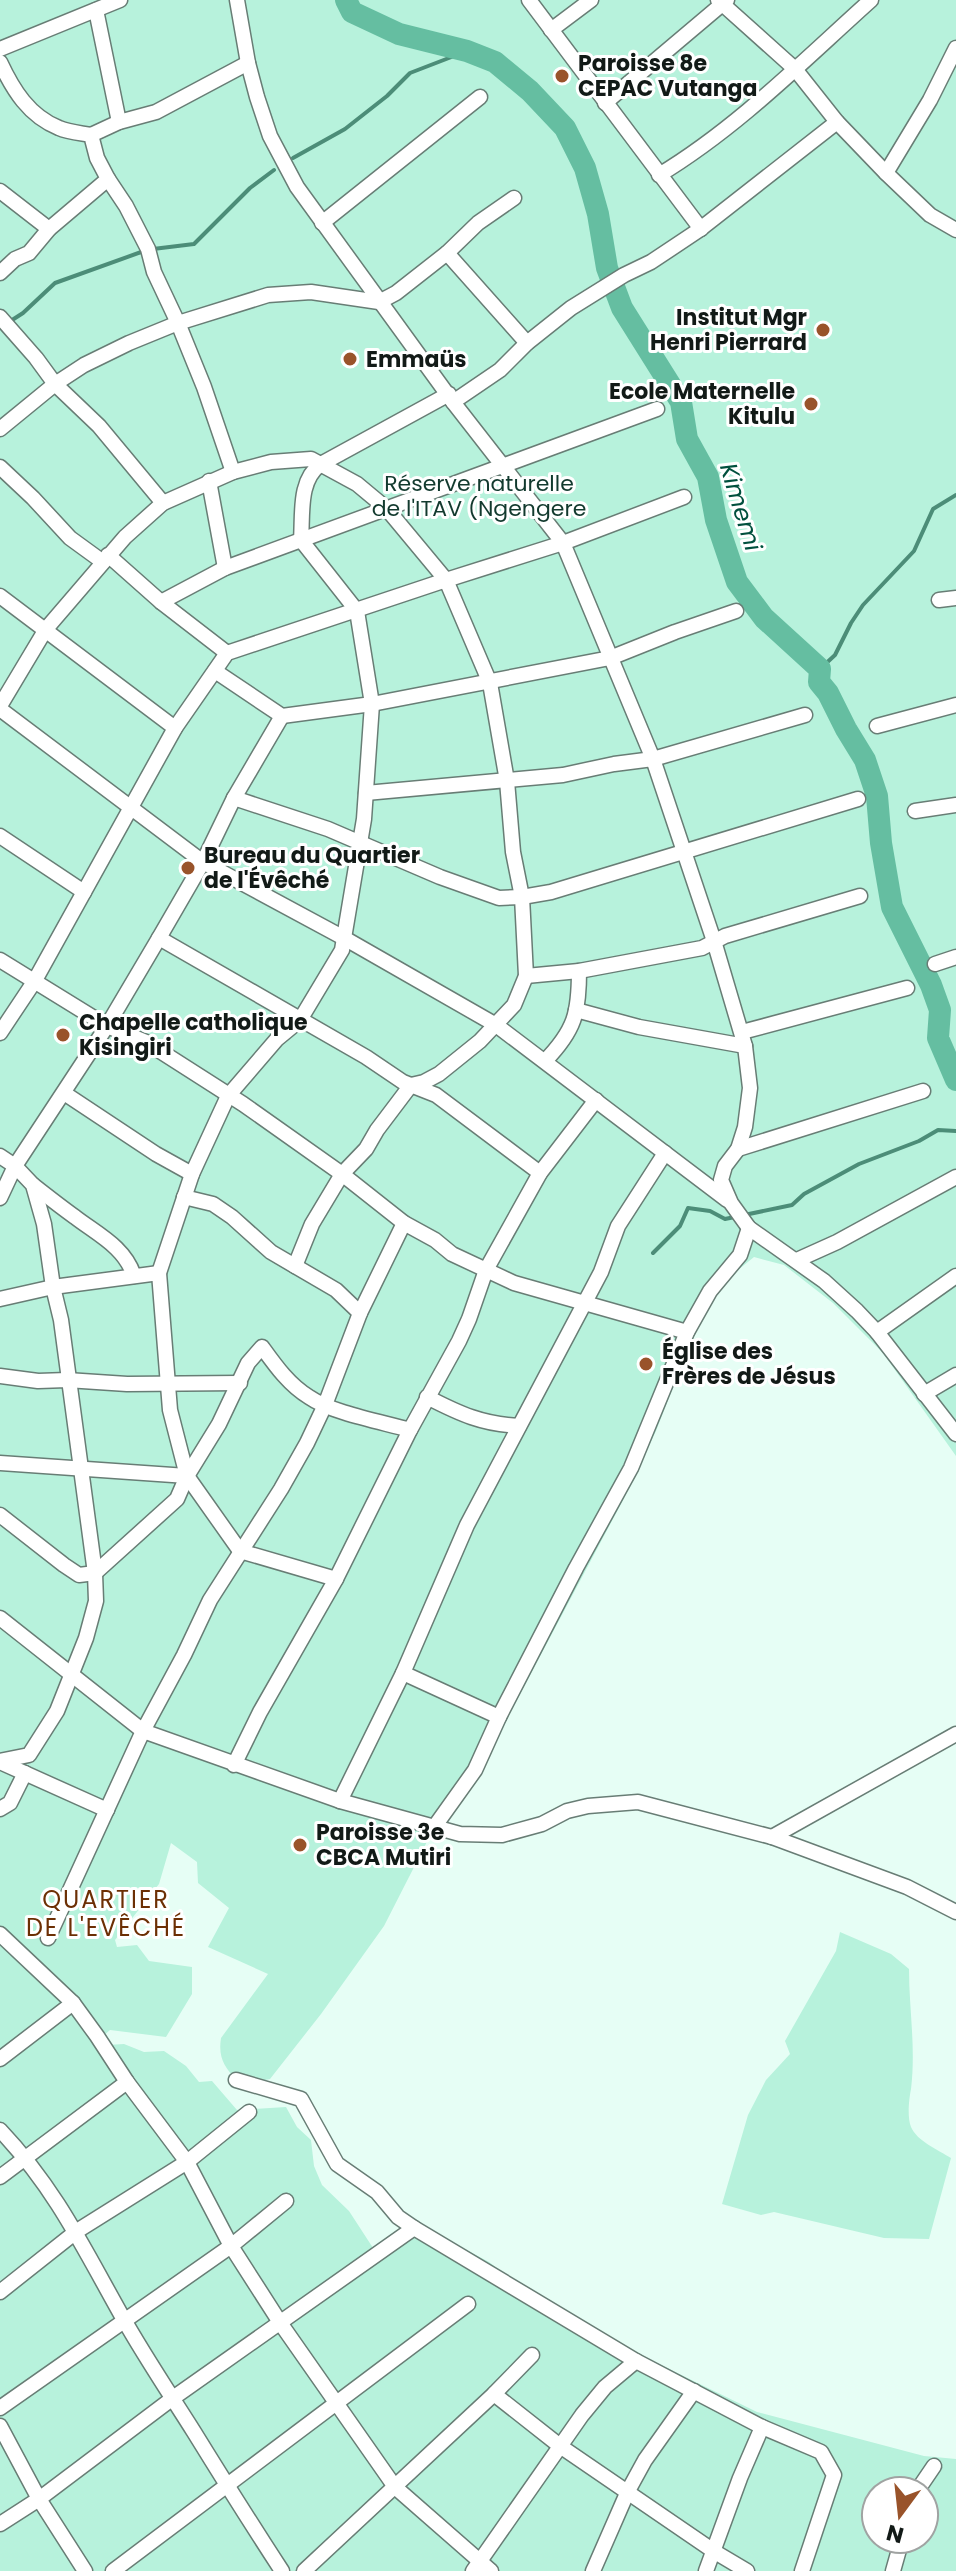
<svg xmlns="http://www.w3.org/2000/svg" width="956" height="2571" font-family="Poppins,sans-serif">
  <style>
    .green { fill: #b7f2dc; fill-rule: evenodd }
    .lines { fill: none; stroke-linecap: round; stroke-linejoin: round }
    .stream { stroke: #4c8d78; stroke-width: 4 }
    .river { stroke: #65bea1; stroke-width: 22 }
    .minor-casing { stroke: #687d75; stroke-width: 17 }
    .minor { stroke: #fff; stroke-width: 14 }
    .poi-dot { fill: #99532a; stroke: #fff; stroke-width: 3 }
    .labels { text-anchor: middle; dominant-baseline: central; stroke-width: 6; stroke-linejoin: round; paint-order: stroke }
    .poi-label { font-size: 22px; font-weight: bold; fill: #121a17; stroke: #fff; text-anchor: start }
    .park-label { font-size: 22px; fill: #123a2e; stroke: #fff }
    .water-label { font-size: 24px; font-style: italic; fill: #00503d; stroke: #fff }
    .neighbourhood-label { font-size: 24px; letter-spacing: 2px; fill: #6c2f04; stroke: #fff }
  </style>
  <rect width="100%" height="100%" fill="#e6fef5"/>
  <!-- green -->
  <g class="green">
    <path d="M0,0H956V1456L883,1353L833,1303L784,1265L754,1257L738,1270L704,1308L656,1431L622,1502L512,1709L453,1809L435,1826L384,1926L321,2014L270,2079L260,2081L236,2080C224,2066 218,2057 221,2038L268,1974L208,1947L229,1908L198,1883L197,1862L171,1843L159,1884L115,1940L117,1947L137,1945L149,1961L192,1967V1994L166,2037L110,2030L102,2037L107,2045L124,2044L144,2052L164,2051L186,2066L199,2082L212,2081L237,2110L286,2107L297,2127L311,2140L314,2166L322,2185L349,2211L375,2251L417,2229L440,2236L489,2262L532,2296L622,2346L757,2412L924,2456L956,2459V2571H0ZM876,2491H924V2539H876Z"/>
    <path d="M840,1932L891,1954L909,1969C909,2009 916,2048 911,2089C909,2099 907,2117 911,2127C917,2141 938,2150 951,2158L929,2239L884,2238L774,2212L761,2215L722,2204L748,2115L766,2080L790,2054L785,2041L836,1951Z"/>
  </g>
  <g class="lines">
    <!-- stream -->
    <g class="stream">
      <polyline points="293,158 345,129 387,96 410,73 467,51"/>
      <polyline points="153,249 194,244 250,188 274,170"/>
      <polyline points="9,322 23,313 55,283 144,251"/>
      <polyline points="820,669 835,655 851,623 863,605 914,551 933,509 956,495"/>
      <polyline points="653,1253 680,1226 688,1208 710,1211 725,1219 792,1205 804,1194 859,1164 919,1141 938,1130 956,1131"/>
    </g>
    <!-- river -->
    <polyline class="river" points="346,0 352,12 399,34 467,51 495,62 530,91 565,128 585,168 598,214 607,268 622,308 681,402 687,439 708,477 716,520 737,582 764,618 820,669 819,682 828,693 846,729 865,760 877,796 881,843 892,907 931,985 940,1010 938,1038 956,1080"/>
    <!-- minor casing -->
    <g class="minor-casing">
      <g id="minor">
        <polyline points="237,0 248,63 257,97 270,136 297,187 453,402 563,543 653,759 714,941 745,1046 750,1088 745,1127 738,1149 725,1166 721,1180 731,1203 749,1228 824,1281 857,1311 877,1332 956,1434"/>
        <polyline points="529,0 701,229"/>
        <polyline points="718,0 795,69 837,122 886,173 930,215 956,230"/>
        <polyline points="96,10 119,122"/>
        <polyline points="551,30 591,0"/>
        <polyline points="0,49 120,0"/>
        <path d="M0,62C13,90 29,116 59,128C68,132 80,133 91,135L97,158L108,179L49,229L29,253L15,259L0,273"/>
        <polyline points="605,103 727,0"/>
        <polyline points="91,135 119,122 156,112 248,63"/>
        <polyline points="886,173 930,100 956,48"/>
        <path d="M659,175C737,128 803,61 871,0"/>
        <polyline points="108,179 126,206 148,249 154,272 178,323 204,387 233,472"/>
        <polyline points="0,191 49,229"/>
        <polyline points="322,223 480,97"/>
        <polyline points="447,253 527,343"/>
        <polyline points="0,317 36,358 55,384 99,426 163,503"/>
        <polyline points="453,402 500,370 527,343 571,308 624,275 651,262 699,230 837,122"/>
        <polyline points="0,429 55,384 84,365 129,343 178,323 268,295 311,292 379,302 396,293 447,253 478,223 514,198"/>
        <polyline points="0,467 33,498 70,538 103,562"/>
        <polyline points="209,481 225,568"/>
        <polyline points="108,555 161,602 227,653"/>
        <polyline points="0,596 175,728"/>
        <polyline points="939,600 956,598"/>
        <polyline points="161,602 225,568 657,409"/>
        <polyline points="215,671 282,716 372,704 610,658 675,632 736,611"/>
        <polyline points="0,706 46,629 125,537 163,503 233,472 271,462 311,459 357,484 387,509 446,580 490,683 507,781 513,852 522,897 526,976 514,1005 480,1041 439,1074 424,1082 411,1085 377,1130 366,1149 342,1174 312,1224 295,1266"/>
        <polyline points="0,709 203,862 344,938 496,1025 727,1200"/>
        <polyline points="877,726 956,705"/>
        <polyline points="366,793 563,775 614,764 653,759 805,715"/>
        <polyline points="234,798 328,829 440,877 499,898 522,897 551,892 858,799"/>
        <polyline points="915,811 956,805"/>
        <polyline points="0,836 84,892"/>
        <polyline points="159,938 366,1057 403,1082 436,1095 540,1173"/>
        <polyline points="0,960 107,1026 146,1042 243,1104 342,1174 404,1223 435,1240 452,1254 514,1283 687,1332"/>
        <polyline points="935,964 956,957"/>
        <polyline points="526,976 579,971 702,948 725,936 860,896"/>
        <polyline points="576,1010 639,1027 745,1046"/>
        <polyline points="742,1032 907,988"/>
        <polyline points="0,1033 34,982 175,728 227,653 446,580 563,543 684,497"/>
        <path d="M545,1061C575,1030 579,1013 579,971"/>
        <polyline points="64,1093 156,1154 192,1174"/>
        <polyline points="738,1149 923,1091"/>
        <polyline points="0,1156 15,1166 33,1185 44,1224 53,1287 61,1320 95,1573 96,1601 86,1638 57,1711 29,1755 0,1761"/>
        <path d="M33,1185C47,1196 61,1207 75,1217C97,1234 125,1247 134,1276"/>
        <polyline points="184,1197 213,1204 232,1217 271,1252 336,1290 360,1313"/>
        <polyline points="0,1198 15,1166 107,1026 159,938 203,862 234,798 282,716"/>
        <polyline points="797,1260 837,1242 956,1177"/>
        <polyline points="0,1299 53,1287 159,1273"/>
        <polyline points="877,1332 956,1276"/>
        <polyline points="0,1376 38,1381 67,1380 127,1384 240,1383"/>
        <polyline points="924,1394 956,1375"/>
        <path d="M427,1397C460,1414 482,1424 519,1426"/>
        <polyline points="0,1463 187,1476"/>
        <path d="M0,1515L64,1565L79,1575L95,1573L177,1499L187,1476L219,1424L248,1363L262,1347C275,1365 289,1385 309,1397C332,1413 382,1422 410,1430"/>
        <path d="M336,1579L240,1551L187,1476L170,1410L159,1273L192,1174L228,1096L277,1039L300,1020L342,950L364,819L372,704L357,611L301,540C303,514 298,480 321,464L449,394"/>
        <polyline points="0,1618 143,1731 340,1801 460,1834 502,1835 542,1824 567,1811 588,1806 638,1802 772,1837 907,1887 956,1912"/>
        <polyline points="403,1673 499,1717"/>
        <polyline points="0,1762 107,1810"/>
        <polyline points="234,1765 260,1712 336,1579 410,1430 459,1341 469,1319 486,1270 540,1173 596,1100"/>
        <polyline points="340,1801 403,1673 467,1525 601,1272 618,1226 665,1153"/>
        <polyline points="0,1809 10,1803 25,1773"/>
        <polyline points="435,1826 475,1770 499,1717 576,1568 631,1468 687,1332 710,1291 740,1255 749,1228"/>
        <polyline points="772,1837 956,1734"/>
        <polyline points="0,1934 73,2003 97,2036 127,2082 187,2162 231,2246 281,2324 395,2487 491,2571"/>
        <polyline points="48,1938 143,1731 184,1655 210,1600 281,1489 307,1443 325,1405 360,1313 404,1223"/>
        <polyline points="0,2059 73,2003"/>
        <polyline points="236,2080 301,2099 337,2164 377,2192 398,2217 414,2228 636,2361 762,2427 821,2452 834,2475 802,2571"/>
        <path d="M0,2130C56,2189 84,2249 123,2318C145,2357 170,2394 194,2432C223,2479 252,2525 282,2571"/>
        <polyline points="0,2177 127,2082"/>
        <polyline points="0,2292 77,2231 187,2162 249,2112"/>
        <polyline points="494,2394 560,2446 715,2552 747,2571"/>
        <polyline points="0,2408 231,2246 286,2201"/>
        <polyline points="0,2426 39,2499 85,2571"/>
        <polyline points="917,2491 934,2466"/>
        <polyline points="0,2524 39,2499 173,2398 414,2228"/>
        <polyline points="113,2571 468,2304"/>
        <polyline points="304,2571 494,2394 532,2355"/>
        <polyline points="473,2571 582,2415 605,2387 636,2361"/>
        <polyline points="593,2571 628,2491 645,2460 694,2391"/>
        <polyline points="706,2571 740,2478 762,2427"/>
        <polyline points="893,2571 902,2539"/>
      </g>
    </g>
    <!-- minor -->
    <use href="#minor" class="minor"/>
  </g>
  <!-- markers -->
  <g class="poi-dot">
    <circle cx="562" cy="76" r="8"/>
    <circle cx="823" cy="330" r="8"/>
    <circle cx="350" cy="359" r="8"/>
    <circle cx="811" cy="404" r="8"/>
    <circle cx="188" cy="868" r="8"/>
    <circle cx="63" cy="1035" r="8"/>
    <circle cx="646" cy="1364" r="8"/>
    <circle cx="300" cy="1845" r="8"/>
  </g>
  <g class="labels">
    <!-- poi labels -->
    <g class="poi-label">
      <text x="578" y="63">Paroisse 8e<tspan x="578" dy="25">CEPAC Vutanga</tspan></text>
      <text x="807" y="317" text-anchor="end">Institut Mgr<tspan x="807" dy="25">Henri Pierrard</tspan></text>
      <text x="366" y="359">Emmaüs</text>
      <text x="795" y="391" text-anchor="end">Ecole Maternelle<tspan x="795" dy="25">Kitulu</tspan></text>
      <text x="204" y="855">Bureau du Quartier<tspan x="204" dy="25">de l'Évêché</tspan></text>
      <text x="79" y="1022">Chapelle catholique<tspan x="79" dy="25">Kisingiri</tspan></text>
      <text x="662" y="1351">Église des<tspan x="662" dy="25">Frères de Jésus</tspan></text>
      <text x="316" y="1832">Paroisse 3e<tspan x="316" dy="25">CBCA Mutiri</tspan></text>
    </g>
    <!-- park labels -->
    <g class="park-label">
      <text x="479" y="483">Réserve naturelle<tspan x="479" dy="25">de l'ITAV (Ngengere</tspan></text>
    </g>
    <!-- water labels -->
    <g class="water-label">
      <text transform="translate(741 507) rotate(73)">Kimemi</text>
    </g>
    <!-- neighbourhood labels -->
    <g class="neighbourhood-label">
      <text x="106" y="1899">QUARTIER<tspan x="106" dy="28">DE L'EVÊCHÉ</tspan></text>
    </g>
  </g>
  <!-- north arrow -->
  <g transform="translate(900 2515) rotate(195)"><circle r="38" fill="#ffffff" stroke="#a0a3a2" stroke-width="2"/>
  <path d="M0-6L14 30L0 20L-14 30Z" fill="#99532a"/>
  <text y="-12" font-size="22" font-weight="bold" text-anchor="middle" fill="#121a17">N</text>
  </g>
</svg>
